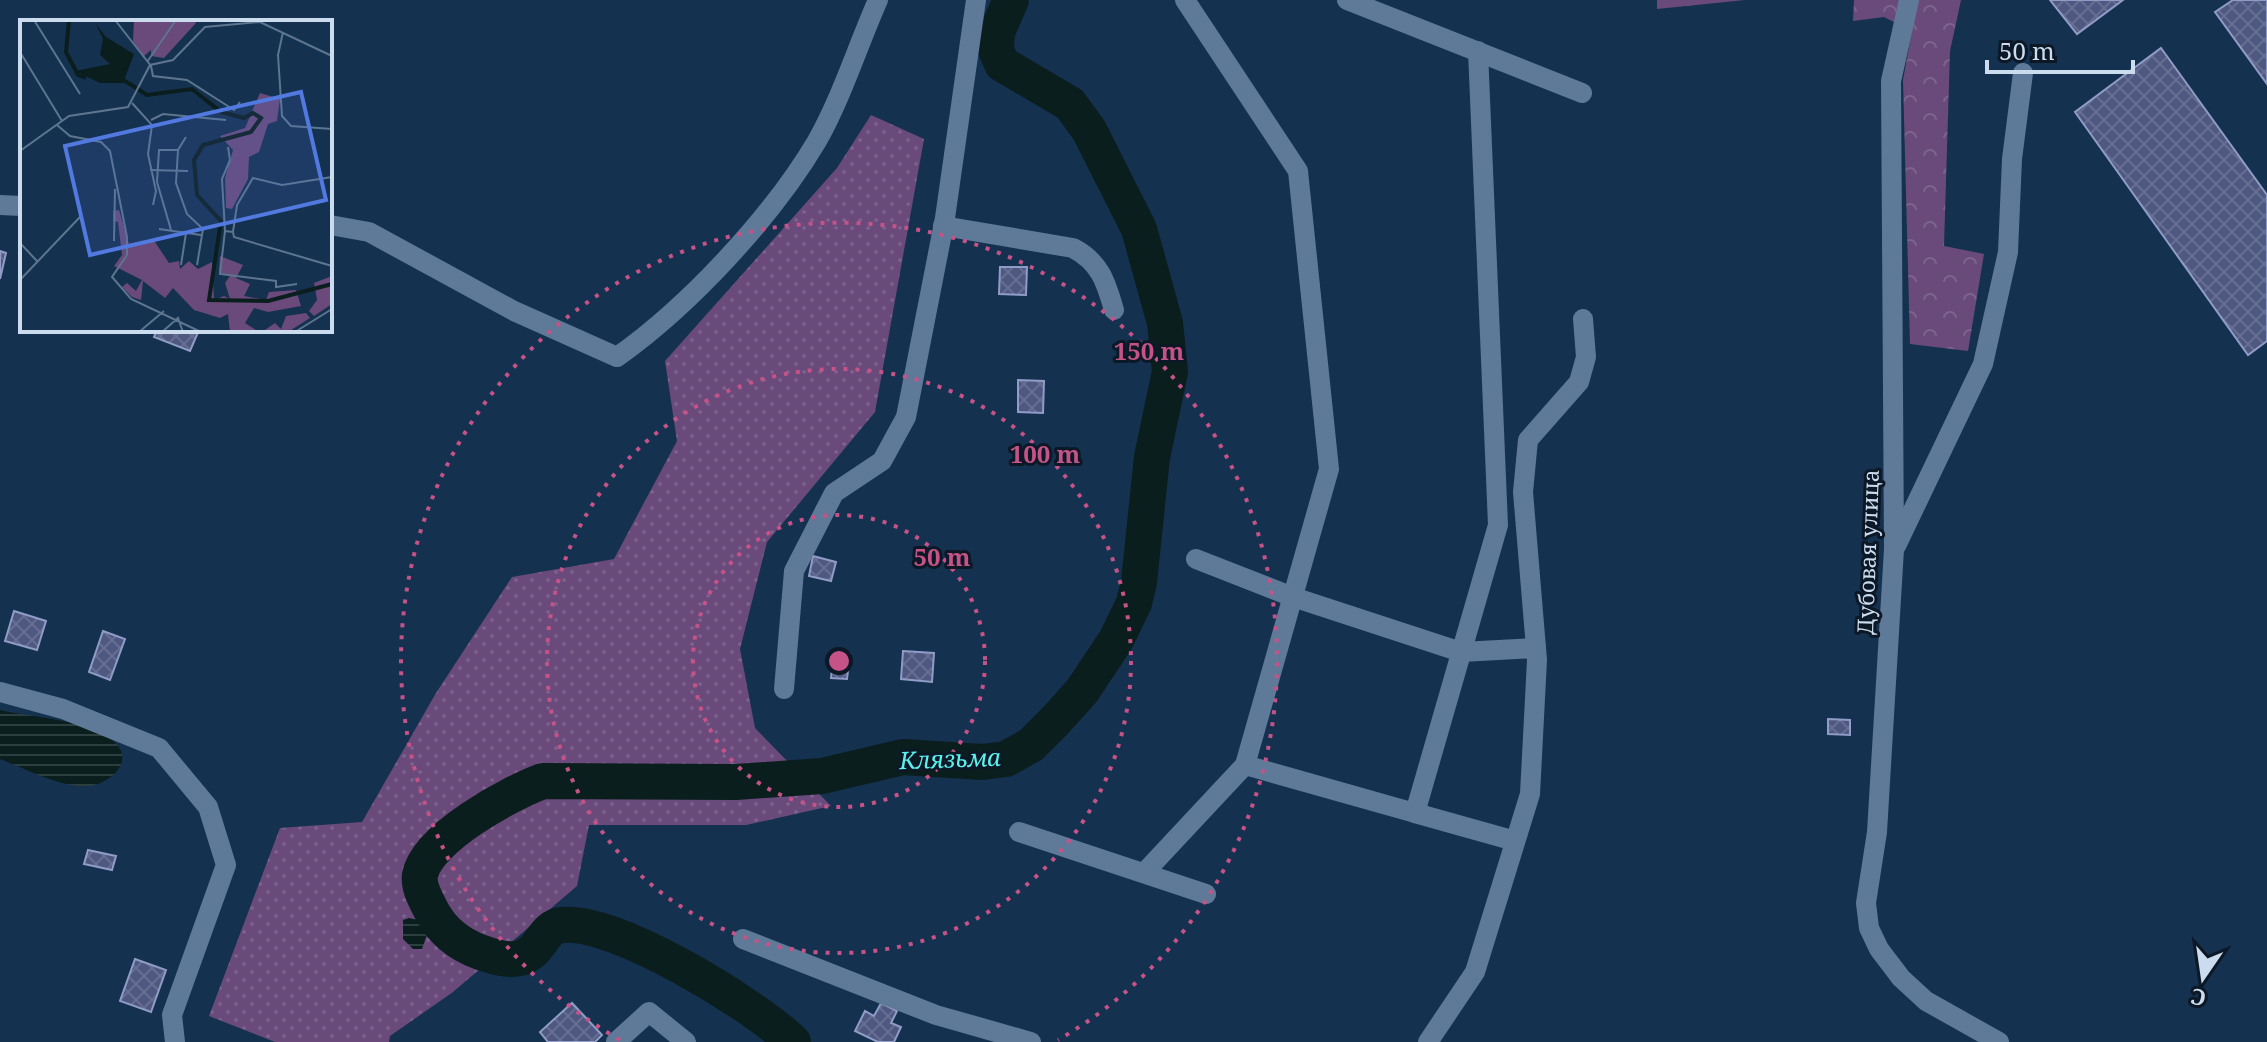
<svg xmlns="http://www.w3.org/2000/svg" width="2267" height="1042" font-family="'Noto Serif',serif">
  <style>
    .grass { fill: url(#grass-dots) }
    .forest { fill: url(#forest-crowns) }
    .water { fill: url(#water-rules) }
    .lines { fill: none; stroke-linecap: round; stroke-linejoin: round }
    .river { stroke: #0b1e1e; stroke-width: 36 }
    .building { fill: url(#building-cross-hatch); stroke: #909cc7; stroke-width: 2 }
    .minor { stroke: #5f7a98; stroke-width: 20 }
    .ring { fill: none; stroke: #c55387; stroke-width: 4; stroke-dasharray: 4 8 }
    .labels { text-anchor: middle; dominant-baseline: central; stroke-width: 6; stroke-linejoin: round; paint-order: stroke }
    .street-label { font-size: 22px; fill: #cbdcef; stroke: #0c1826 }
    .water-label { font-size: 24px; font-style: italic; fill: #5cf1ed; stroke: #0c1826 }
    .inset-river { fill: none; stroke: #0b1e1e; stroke-width: 4 }
    .inset-road { fill: none; stroke: #5d758f; stroke-width: 2 }
    .view { fill: #5179df; fill-opacity: 0.15; stroke: #5179df; stroke-width: 4 }
    .inset-edge { fill: none; stroke: #cbdcef; stroke-width: 4 }
    .centre { fill: #c55387; stroke: #0c1826; stroke-width: 4 }
    .ring-label { font-size: 24px; text-anchor: middle; font-weight: bold; fill: #c55387; stroke: #0c1826; stroke-width: 6; stroke-linejoin: round; paint-order: stroke }
  </style>
  <defs>
    <pattern id="grass-dots" width="8" height="8" patternUnits="userSpaceOnUse" patternTransform="scale(2)"><rect width="8" height="8" fill="#694a7b"/><path d="M2 2h.1M6 6h.1" fill="none" stroke="#7d648e" stroke-width="1.8" stroke-linecap="round"/></pattern>
    <pattern id="forest-crowns" width="20" height="18" patternUnits="userSpaceOnUse" patternTransform="scale(2)"><rect width="20" height="18" fill="#694a7b"/><path d="M2 6a3 3 0 1 1 6 0M12 15a3 3 0 1 1 6 0" fill="none" stroke="#7d648e"/></pattern>
    <pattern id="water-rules" width="6" height="5" patternUnits="userSpaceOnUse" patternTransform="scale(2)"><rect width="6" height="5" fill="#0b1e1e"/><path d="M0 2.5h6" fill="none" stroke="#2d3e3f"/></pattern>
    <pattern id="building-cross-hatch" width="8" height="8" patternUnits="userSpaceOnUse" patternTransform="scale(2)"><rect width="8" height="8" fill="#4e5880"/><path d="M0 0l8 8M0 8l8-8" fill="none" stroke="#666f92"/></pattern>
  </defs>
  <rect width="100%" height="100%" fill="#14314f"/>
  <!-- grass -->
  <polygon class="grass" points="871,115 924,139 875,412 767,542 740,649 755,728 831,806 746,825 589,825 577,886 453,992 390,1036 389,1042 275,1042 209,1016 280,828 362,822 436,693 512,577 614,559 677,441 665,361 837,168"/>
  <!-- forest -->
  <g class="forest">
    <polygon points="1657,0 1745,0 1657,9"/>
    <polygon points="1854,0 1961,0 1950,51 1944,246 1984,254 1968,351 1910,344 1903,80 1912,31 1884,17 1853,21"/>
  </g>
  <!-- water -->
  <g class="water">
    <path d="M0,710C35,718 85,719 113,741C137,760 110,784 89,786C60,788 27,769 0,759Z"/>
    <polygon points="409,918 419,920 428,932 422,949 413,949 403,939 403,920"/>
  </g>
  <g class="lines">
    <!-- river -->
    <path class="river" d="M793,1042C754,1005 616,919 562,925C533,928 546,977 480,952C458,944 442,931 431,910C426,900 418,887 420,875C427,838 510,793 543,781L736,782L822,776L903,757L982,762L1006,759L1031,745L1056,720L1082,691L1116,640L1134,603L1139,582L1152,457L1170,372L1165,323L1139,229L1089,130L1070,104L1002,64L996,50L997,32L1011,0"/>
  </g>
  <!-- building -->
  <g class="building">
    <polygon points="2050,0 2123,0 2077,34"/>
    <polygon points="2233,0 2267,0 2267,84 2215,12"/>
    <polygon points="2161,48 2267,195 2267,341 2248,355 2075,112"/>
    <polygon points="0,251 6,253 0,279"/>
    <polygon points="1000,267 1027,267 1026,295 999,294"/>
    <polygon points="157,330 199,330 190,351 154,337"/>
    <polygon points="1018,380 1044,381 1043,413 1018,412"/>
    <polygon points="813,556 836,562 831,581 809,576"/>
    <polygon points="14,611 46,621 37,650 5,641"/>
    <polygon points="103,631 125,639 110,680 89,672"/>
    <polygon points="903,651 934,653 932,682 901,679"/>
    <polygon points="834,653 850,654 847,679 831,678"/>
    <polygon points="1828,719 1850,720 1850,735 1828,734"/>
    <polygon points="88,850 116,856 112,870 84,864"/>
    <polygon points="135,959 166,970 151,1012 120,1001"/>
    <polygon points="572,1003 602,1035 595,1042 548,1042 540,1032"/>
    <polygon points="881,1003 897,1011 891,1023 901,1027 894,1042 878,1042 855,1031 865,1011 874,1016"/>
  </g>
  <g class="lines">
    <!-- minor -->
    <g class="minor">
      <polyline points="1347,0 1582,93"/>
      <polyline points="1909,0 1891,81 1894,549 1877,832 1866,903 1869,928 1879,949 1901,978 1926,1001 1999,1042"/>
      <polyline points="0,205 22,206"/>
      <path d="M330,225L369,232L514,311L617,357C689,306 772,217 817,141C841,99 858,45 878,0"/>
      <path d="M943,226L1073,248C1100,262 1106,282 1114,310"/>
      <polyline points="1896,546 1983,364 2008,252 2012,159 2023,73"/>
      <polyline points="1196,559 1293,597 1461,652 1536,648"/>
      <polyline points="784,689 794,571 834,493 882,461 906,417 945,218 976,0"/>
      <polyline points="0,692 63,709 159,748 208,807 226,865 172,1015 175,1042"/>
      <polyline points="1245,765 1415,813 1498,525 1478,51"/>
      <polyline points="1415,813 1515,841"/>
      <polyline points="1019,832 1206,894"/>
      <polyline points="1144,873 1245,765 1329,469 1298,171 1185,0"/>
      <polyline points="743,939 936,1015 1031,1042"/>
      <polyline points="616,1042 649,1012 686,1042"/>
      <polyline points="1428,1042 1475,972 1530,794 1537,660 1523,492 1528,440 1579,382 1586,357 1583,319"/>
    </g>
  </g>
  <!-- distance rings -->
  <g class="ring">
    <circle cx="839" cy="661" r="146"/>
    <circle cx="839" cy="661" r="292"/>
    <path d="M620 1040A438 438 0 1 1 1058 1040"/>
  </g>
  <g class="labels">
    <!-- street labels -->
    <g class="street-label">
      <text transform="translate(1867 552) rotate(-88)">Дубовая улица</text>
    </g>
    <!-- water labels -->
    <g class="water-label">
      <text transform="translate(950 758) rotate(-2)">Клязьма</text>
    </g>
  </g>
  <!-- overview -->
  <g transform="translate(20 20)">
    <rect width="312" height="312" fill="#14314f"/>
    <path d="M240,73L260,79L257,101L248,104L239,132L229,137L228,159L212,189L206,188L205,158L213,130L200,116L225,108Z" fill="#694a7b"/>
    <path d="M114,0H174L176,3L144,38L131,36V30L123,37L113,21ZM99,190L109,224L133,219L149,243L159,241L160,249L169,241L178,249L192,242L194,280L204,276L210,279L205,263L210,256L199,253L200,236L223,245L216,258L230,264L224,276L246,280L249,272L276,270L281,286L248,292L234,288L225,303L239,312H210L208,294L200,298L174,290L153,268L145,278L123,261L121,280L112,277L102,267L107,263L116,271L122,260L94,246L102,235L98,202L93,201V191ZM312,256V284L294,296L289,291L297,280L294,263ZM286,293L290,298L268,312H242L255,303L261,309L266,296Z" fill="#694a7b"/>
    <path d="M76,4L86,17L114,34L103,63H80L55,51L90,44L80,35L83,19Z" fill="#0b1e1e"/>
    <path class="inset-river" d="M49,0L46,32L58,55L66,58M102,59L127,75L172,69L201,92L224,98L233,93L241,98L231,112L183,125L174,140L177,175L201,201L189,280L248,281L312,264"/>
    <path class="inset-road" d="M14,0L60,74M95,0L131,46L133,56L167,60L214,90L220,82M263,12L258,35L262,96L271,106L312,109M0,32L42,101M127,42L156,0M112,83L132,105L128,134L136,171L133,185M131,100L143,94L206,100M37,105L50,116L81,122L90,131L107,217V235L92,257L111,279L181,312M166,117L158,130L156,163L167,194L183,209L177,245M208,127L210,140L202,159L205,211L213,212L217,185L233,158L262,165L312,157M0,131L49,96L108,87L130,45L153,40L185,7L240,2L312,36M130,150L168,151M139,209L181,215M151,210L137,162L139,130H158M205,211L200,254L256,261V267L277,264M213,212L214,217L312,246M94,221L95,169M0,223L17,241M161,245L166,213M0,260L60,197M119,312L144,291M142,312L158,298L163,312M275,312L312,289"/>
    <path class="view" d="M281,72L306,180L70,235L45,126Z"/>
    <rect width="312" height="312" class="inset-edge"/>
  </g>
  <circle cx="839" cy="661" r="12" class="centre"/>
  <g class="ring-label">
    <text x="1149" y="360">150 m</text>
    <text x="1045" y="463">100 m</text>
    <text x="942" y="566">50 m</text>
  </g>
  <!-- north arrow -->
  <g transform="translate(2203 978) rotate(193)" stroke="#0c1826" stroke-width="6" paint-order="stroke">
  <path d="M0-6L14 30L0 20L-14 30Z" fill="#cbdcef"/>
  <text y="-12" font-size="22" font-weight="bold" text-anchor="middle" fill="#cbdcef">С</text>
  </g>
  <!-- scale -->
  <path d="M1987 60v12h146v-12" fill="none" stroke="#cbdcef" stroke-width="4"/>
  <text x="1999" y="60" font-size="24" fill="#cbdcef" stroke="#0c1826" stroke-width="6" paint-order="stroke">50 m</text>
</svg>
